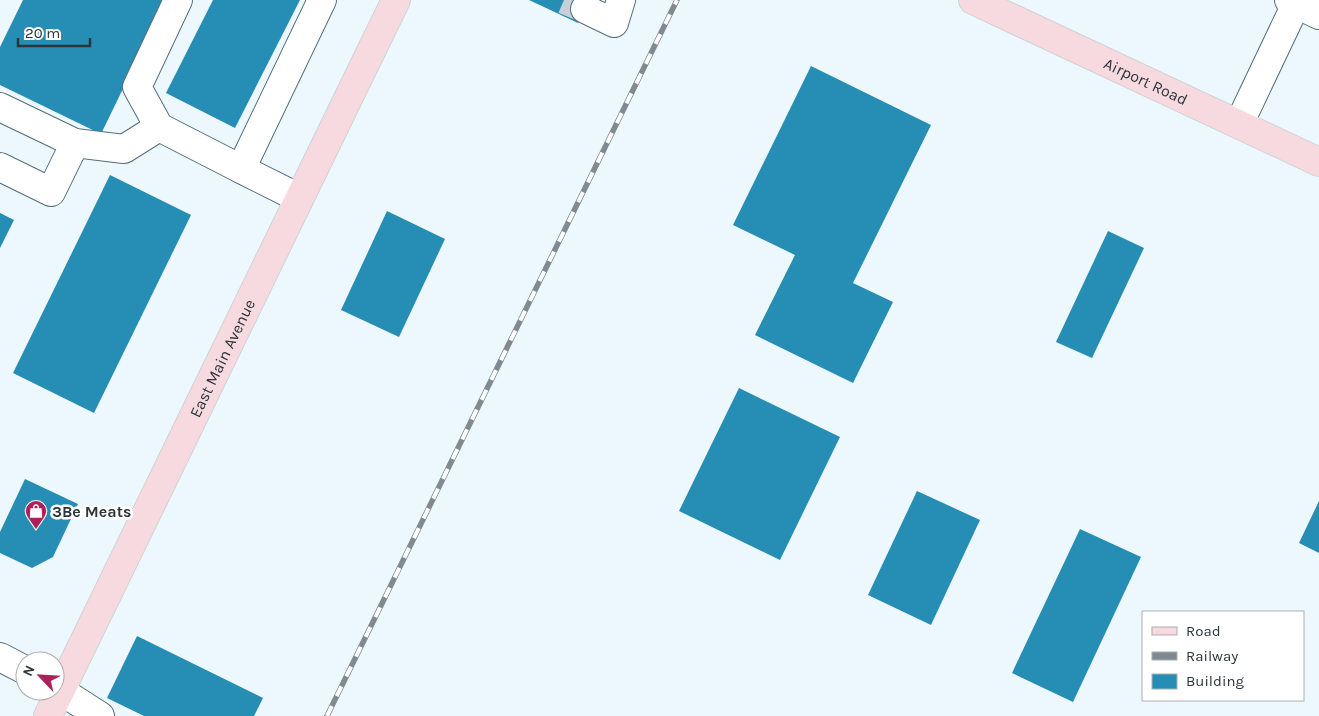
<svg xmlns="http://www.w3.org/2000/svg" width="1319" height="716" font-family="Karla,sans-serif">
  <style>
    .building { fill: #268db5 }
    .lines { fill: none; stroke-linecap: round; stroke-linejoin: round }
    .minor-tunnel { stroke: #c6d1d7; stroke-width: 28; stroke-dasharray: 28 14; stroke-linecap: butt }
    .minor-casing { stroke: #566e7a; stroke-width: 30 }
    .major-casing { stroke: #d0d3d4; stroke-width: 30 }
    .minor { stroke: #fff; stroke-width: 28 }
    .major { stroke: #f7d9e0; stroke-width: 28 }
    .rail-casing { stroke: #808a90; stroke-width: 5.5 }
    .rail { stroke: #fff; stroke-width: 4; stroke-dasharray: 11; stroke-linecap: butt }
    .labels { text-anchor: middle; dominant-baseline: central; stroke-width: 5; stroke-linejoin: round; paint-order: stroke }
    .street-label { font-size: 16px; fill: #2b353a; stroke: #fff }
    .poi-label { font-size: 16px; font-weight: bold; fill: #2b353a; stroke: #fff; text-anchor: start }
  </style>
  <rect width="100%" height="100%" fill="#edf8fe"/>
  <!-- building -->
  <g class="building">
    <polygon points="23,0 166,0 101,134 0,85 0,47"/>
    <polygon points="213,0 300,0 235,128 166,93"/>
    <polygon points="529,0 589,0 578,23"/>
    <polygon points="811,66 931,125 853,283 893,302 853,383 755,335 795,255 733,225"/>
    <polygon points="110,175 191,215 94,413 13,373"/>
    <polygon points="387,211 445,239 399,337 341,310"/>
    <polygon points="0,213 14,220 0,248"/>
    <polygon points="1108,231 1144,248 1092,358 1056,342"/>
    <polygon points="739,388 840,437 780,560 679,511"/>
    <polygon points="25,479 78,504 53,557 32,568 0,553 0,532"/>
    <polygon points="917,491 980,520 931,625 868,595"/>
    <polygon points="1319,501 1319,553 1299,543"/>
    <polygon points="1080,529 1141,557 1073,702 1012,673"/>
    <polygon points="137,636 263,698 254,716 144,716 107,698"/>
  </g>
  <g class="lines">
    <!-- minor-tunnel -->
    <polyline class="minor-tunnel" points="564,0 585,9"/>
    <!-- minor casing -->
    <g class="minor-casing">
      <g id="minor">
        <polyline points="178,0 137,87 159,127 241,169"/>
        <polyline points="1296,4 1319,15"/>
        <polyline points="585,9 614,23 621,0"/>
        <polyline points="0,107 75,143 124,149 159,127"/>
        <polyline points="1239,124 1296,4 1289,0"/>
        <polyline points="0,167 51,192 75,143"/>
        <polyline points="299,198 241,169 322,0"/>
        <polyline points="0,657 25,670"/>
        <polyline points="55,687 100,716"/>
      </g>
    </g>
    <!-- major casing -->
    <g class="major-casing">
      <g id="major">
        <path id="s1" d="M973,0L1319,162"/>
        <path id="s2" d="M48,716L396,0"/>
      </g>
    </g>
    <!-- minor -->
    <use href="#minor" class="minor"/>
    <!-- major -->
    <use href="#major" class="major"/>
    <!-- rail casing -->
    <g class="rail-casing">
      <polyline id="rail" points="327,716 677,0"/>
    </g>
    <!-- rail -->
    <use href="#rail" class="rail"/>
  </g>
  <!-- icons -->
  <defs>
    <g id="shop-pin" transform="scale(1.125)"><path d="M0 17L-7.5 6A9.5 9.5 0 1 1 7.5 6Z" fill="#ae205a" stroke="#fff"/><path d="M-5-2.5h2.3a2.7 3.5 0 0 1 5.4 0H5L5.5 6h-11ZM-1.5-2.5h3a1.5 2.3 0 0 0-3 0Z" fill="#fff"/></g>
  </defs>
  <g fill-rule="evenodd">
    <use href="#shop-pin" x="36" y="511"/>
  </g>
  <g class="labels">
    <!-- street labels -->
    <g class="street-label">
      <text stroke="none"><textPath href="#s1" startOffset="191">Airport Road</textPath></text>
      <text stroke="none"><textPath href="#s2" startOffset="398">East Main Avenue</textPath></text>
    </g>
    <!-- poi labels -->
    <g class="poi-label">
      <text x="52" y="511">3Be Meats</text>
    </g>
  </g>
  <!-- legend -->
  <rect x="1142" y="611" width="162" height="90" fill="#ffffff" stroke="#aaaeb0"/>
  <rect x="1152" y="627" width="25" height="8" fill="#f7d9e0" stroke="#aaaeb0"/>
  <text x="1186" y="636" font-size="15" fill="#2b353a">Road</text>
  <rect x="1152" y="652" width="25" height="8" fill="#808a90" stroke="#aaaeb0"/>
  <text x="1186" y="661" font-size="15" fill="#2b353a">Railway</text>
  <rect x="1152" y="674" width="25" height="15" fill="#268db5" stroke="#aaaeb0"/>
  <text x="1186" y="686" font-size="15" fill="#2b353a">Building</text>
  <!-- north arrow -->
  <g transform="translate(40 676) rotate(295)"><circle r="24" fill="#ffffff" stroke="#aaaeb0"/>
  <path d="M0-4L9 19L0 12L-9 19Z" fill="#ae205a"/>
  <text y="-8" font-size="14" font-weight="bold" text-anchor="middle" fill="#2b353a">N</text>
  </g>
  <!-- scale -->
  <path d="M18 38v8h72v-8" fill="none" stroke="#2b353a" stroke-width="2.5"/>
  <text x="25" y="38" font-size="15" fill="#2b353a" stroke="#ffffff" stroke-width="4" paint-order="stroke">20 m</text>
</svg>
